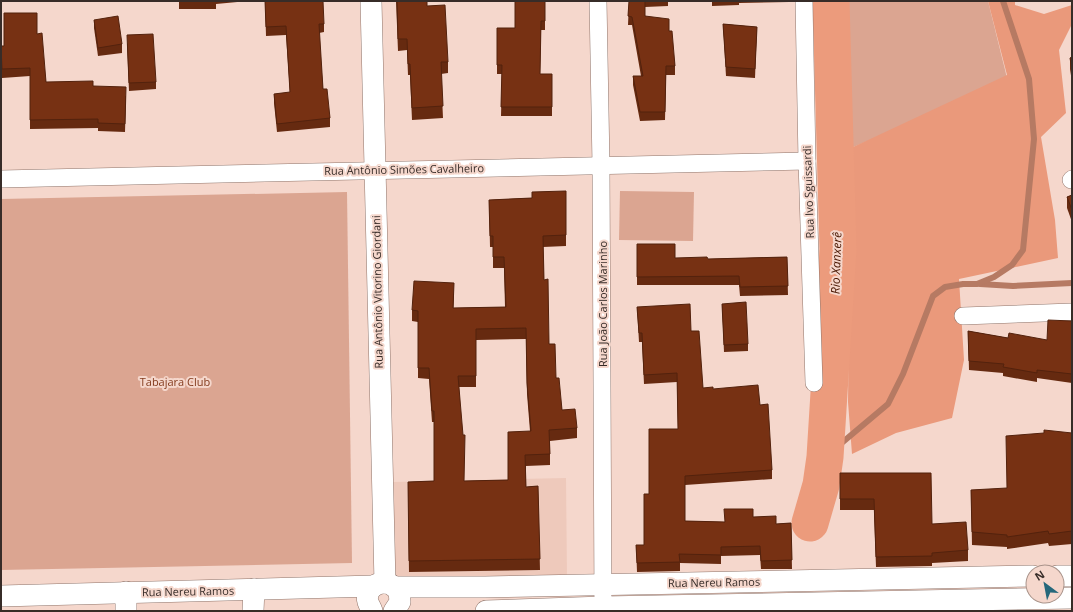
<svg xmlns="http://www.w3.org/2000/svg" width="1073" height="612" font-family="'Open Sans',sans-serif">
  <style>
    .built { fill: #eec9bb }
    .green { fill: #dba591 }
    .forest { fill: #ea997b }
    .lines { fill: none; stroke-linecap: round; stroke-linejoin: round }
    .stream { stroke: #b67a63; stroke-width: 6 }
    .river { stroke: #ec9b7c; stroke-width: 37 }
    .minor-casing { stroke: #90756b; stroke-width: 18 }
    .tertiary-casing { stroke: #90756b; stroke-width: 22 }
    .minor { stroke: #fff; stroke-width: 17 }
    .tertiary { stroke: #fff; stroke-width: 21 }
    .wall { fill: #662a10; fill-rule: evenodd }
    .shaded-wall { fill: #53220d }
    .building { fill: #773113; stroke: #53220d; fill-rule: evenodd }
    .labels { text-anchor: middle; dominant-baseline: central; stroke-width: 4; stroke-linejoin: round; paint-order: stroke }
    .street-label { font-size: 11px; fill: #372c28; stroke: #f5d7cc }
    .park-label { font-size: 11px; fill: #833a1c; stroke: #f5d7cc }
    .water-label { font-size: 12px; font-style: italic; fill: #491803; stroke: #f5d7cc }
  </style>
  <rect width="100%" height="100%" fill="#f5d7cc"/>
  <!-- built -->
  <polygon class="built" points="566,478 567,578 394,582 393,482"/>
  <!-- green -->
  <g class="green">
    <polygon points="847,1 988,1 1008,82 851,148"/>
    <polygon points="620,191 694,192 693,241 619,240"/>
    <polygon points="347,192 352,563 1,570 1,199"/>
  </g>
  <!-- forest -->
  <polygon class="forest" points="988,1 1015,1 1015,5 1044,14 1072,5 1072,24 1059,50 1066,113 1041,137 1055,220 1058,258 959,279 964,360 952,418 896,433 852,454 848,402 851,148 1007,75"/>
  <g class="lines">
    <!-- stream -->
    <g class="stream">
      <polyline points="980,284 1013,286 1072,283"/>
      <polyline points="825,457 888,404 903,374 933,296 945,287 963,284 977,284 994,277 1012,265 1023,250 1034,139 1029,79 1003,1"/>
    </g>
    <!-- river -->
    <polyline class="river" points="810,523 821,485 825,457 838,249 831,1"/>
    <!-- minor casing -->
    <g class="minor-casing">
      <g id="minor">
        <polyline points="598,1 601,165 603,607"/>
        <polyline points="804,1 807,161 814,383"/>
        <polyline points="1,179 807,161"/>
        <polyline points="1071,180 1072,179"/>
        <polyline points="963,316 1072,312"/>
      </g>
    </g>
    <!-- tertiary casing -->
    <g class="tertiary-casing">
      <g id="tertiary">
        <polyline points="371,1 385,583"/>
        <polyline points="1057,576 1072,576"/>
        <polyline points="395,587 485,587 1033,576"/>
        <polyline points="126,592 126,611"/>
        <polyline points="1,596 374,586"/>
        <polyline points="253,611 254,589"/>
        <path d="M372,611C371,608 369,605 368,602C365,592 374,582 385,583C390,583 395,587 399,591L400,602L394,611"/>
        <polyline points="486,611 603,607 1072,598"/>
      </g>
    </g>
    <!-- minor -->
    <use href="#minor" class="minor"/>
    <!-- tertiary -->
    <use href="#tertiary" class="tertiary"/>
  </g>
  <!-- wall -->
  <g class="wall">
    <polygon points="179,1 248,1 216,4 216,9 179,9"/>
    <polygon points="265,1 324,24 324,32 319,33 323,89 330,118 330,127 277,132 274,103 274,94 290,93 286,35 266,36"/>
    <polygon points="396,1 427,1 427,6 448,62 448,73 441,74 443,118 412,120 410,75 408,75 407,50 398,51"/>
    <polygon points="545,1 545,30 541,30 540,74 552,74 552,116 501,116 502,74 497,74 497,28 515,28"/>
    <polygon points="629,1 668,1 668,6 645,7 645,16 669,31 675,66 675,75 666,75 665,120 640,121 633,85 633,76 641,76 632,25 628,25"/>
    <polygon points="712,1 789,1 789,2 739,3 739,5 712,6"/>
    <polygon points="94,20 122,44 122,53 98,56 94,28"/>
    <polygon points="723,24 757,27 755,78 726,76"/>
    <polygon points="37,34 46,82 93,86 126,96 125,132 98,131 98,128 30,129 30,76 2,78 1,46 4,46"/>
    <polygon points="127,43 156,82 156,89 129,91"/>
    <polygon points="1072,57 1072,82 1070,69 1070,58"/>
    <path d="M566,191V246L543,247L544,280L549,344L562,410L577,428V438L550,441V465L526,466V487L538,486L540,570L409,572L408,482L434,481V422H432L429,379L418,378V322L412,321V310L454,294L453,308L505,307L504,268H493V247H490L489,200L532,198ZM526,339L527,394L530,431L508,480L464,481L459,387H476V340Z"/>
    <polygon points="1072,195 1072,222 1067,208 1067,197"/>
    <polygon points="637,244 675,258 708,259 787,257 788,295 740,296 739,285 637,285"/>
    <polygon points="722,304 748,344 748,351 724,352"/>
    <polygon points="637,307 691,331 703,388 713,389 760,405 772,470 772,479 685,485 685,521 724,522 753,517 776,524 791,523 792,569 761,569 760,555 721,556 721,564 680,563 680,571 637,572 636,545 644,545 649,494 678,429 677,382 644,384 642,342 639,342"/>
    <polygon points="1072,321 1072,383 1037,378 1037,382 1003,376 1003,373 969,370 968,331 1008,338 1047,340"/>
    <polygon points="1072,433 1072,544 1049,546 1048,543 1007,549 1007,547 972,545 971,490 1006,489"/>
    <polygon points="840,473 932,524 968,550 968,561 932,563 932,566 876,567 874,510 840,510"/>
  </g>
  <!-- shaded-wall -->
  <polygon class="shaded-wall" points="454,283 454,294 453,319 453,308"/>
  <!-- building -->
  <g class="building">
    <polygon points="265,1 323,1 324,24 319,24 323,89 327,89 330,118 277,124 274,94 290,92 286,26 266,27"/>
    <polygon points="397,1 427,1 427,6 445,5 448,62 441,62 443,106 412,108 410,64 408,64 407,39 398,39"/>
    <polygon points="515,1 545,1 545,21 541,21 540,74 552,74 552,107 501,107 502,65 497,65 497,28 515,28"/>
    <polygon points="629,1 645,1 645,16 669,19 669,31 672,31 675,66 666,66 665,112 640,112 633,76 643,76 632,17 628,16"/>
    <polygon points="4,13 37,13 37,34 42,33 46,82 93,81 93,86 126,87 125,124 98,123 98,119 30,120 30,68 2,69 1,46 4,46"/>
    <polygon points="118,16 122,44 98,48 94,20"/>
    <polygon points="723,24 757,27 755,69 726,67"/>
    <polygon points="153,34 156,82 129,83 127,35"/>
    <polygon points="1072,57 1072,70 1070,58"/>
    <path d="M566,191V235L543,236L544,280L548,279L549,344H555L556,378H559L562,410L575,409L577,428L549,430L550,454L525,455L526,487L538,486L540,559L409,561L408,482L434,481V411H432L429,368H418V311L412,310L414,281L454,283L453,308L506,307L504,257H493V236H490L489,200L532,198V192ZM526,328L527,383L531,431L508,432V480L464,481L465,435H463L458,376H476V329Z"/>
    <polygon points="1072,195 1072,210 1067,197"/>
    <polygon points="637,244 675,244 675,258 707,257 708,259 787,257 788,286 740,287 739,276 637,277"/>
    <polygon points="746,302 748,344 724,345 722,304"/>
    <polygon points="690,304 691,331 699,331 703,388 713,387 713,389 758,385 760,405 768,404 772,470 685,476 685,521 725,522 724,509 753,509 753,517 776,516 776,524 791,523 792,560 761,561 760,546 721,547 721,555 679,554 680,562 637,563 636,545 644,545 644,494 649,494 649,429 678,429 677,373 644,375 642,333 639,333 637,307"/>
    <polygon points="1048,320 1072,321 1072,374 1037,370 1037,373 1003,367 1004,364 969,361 968,331 1008,338 1009,333 1047,340"/>
    <polygon points="1044,430 1072,433 1072,531 1049,534 1048,531 1007,537 1007,535 972,532 971,490 1007,488 1006,436 1044,433"/>
    <polygon points="840,473 931,473 932,524 966,522 968,550 932,553 932,556 876,557 874,499 840,499"/>
  </g>
  <g class="labels">
    <!-- street labels -->
    <g class="street-label">
      <text transform="translate(404 169) rotate(-1)">Rua Antônio Simões Cavalheiro</text>
      <text transform="translate(808 192) rotate(-92)">Rua Ivo Sguissardi</text>
      <text transform="translate(377 292) rotate(-91)">Rua Antônio Vitorino Giordani</text>
      <text transform="translate(602 304) rotate(-90)">Rua João Carlos Marinho</text>
      <text transform="translate(714 582) rotate(-1)">Rua Nereu Ramos</text>
      <text transform="translate(188 591) rotate(-1)">Rua Nereu Ramos</text>
    </g>
    <!-- park labels -->
    <g class="park-label">
      <text x="175" y="381">Tabajara Club</text>
    </g>
    <!-- water labels -->
    <g class="water-label">
      <text transform="translate(836 263) rotate(-88)">Rio Xanxerê</text>
    </g>
  </g>
  <!-- border -->
  <rect width="1073" height="612" fill="none" stroke="#372c28" stroke-width="4"/>
  <!-- north arrow -->
  <g transform="translate(1045 584) rotate(328)"><circle r="19" fill="#f5d7cc" stroke="#a9938a"/>
  <path d="M0-3L7 15L0 10L-7 15Z" fill="#26687b"/>
  <text y="-6" font-size="11" font-weight="bold" text-anchor="middle" fill="#372c28">N</text>
  </g>
</svg>
